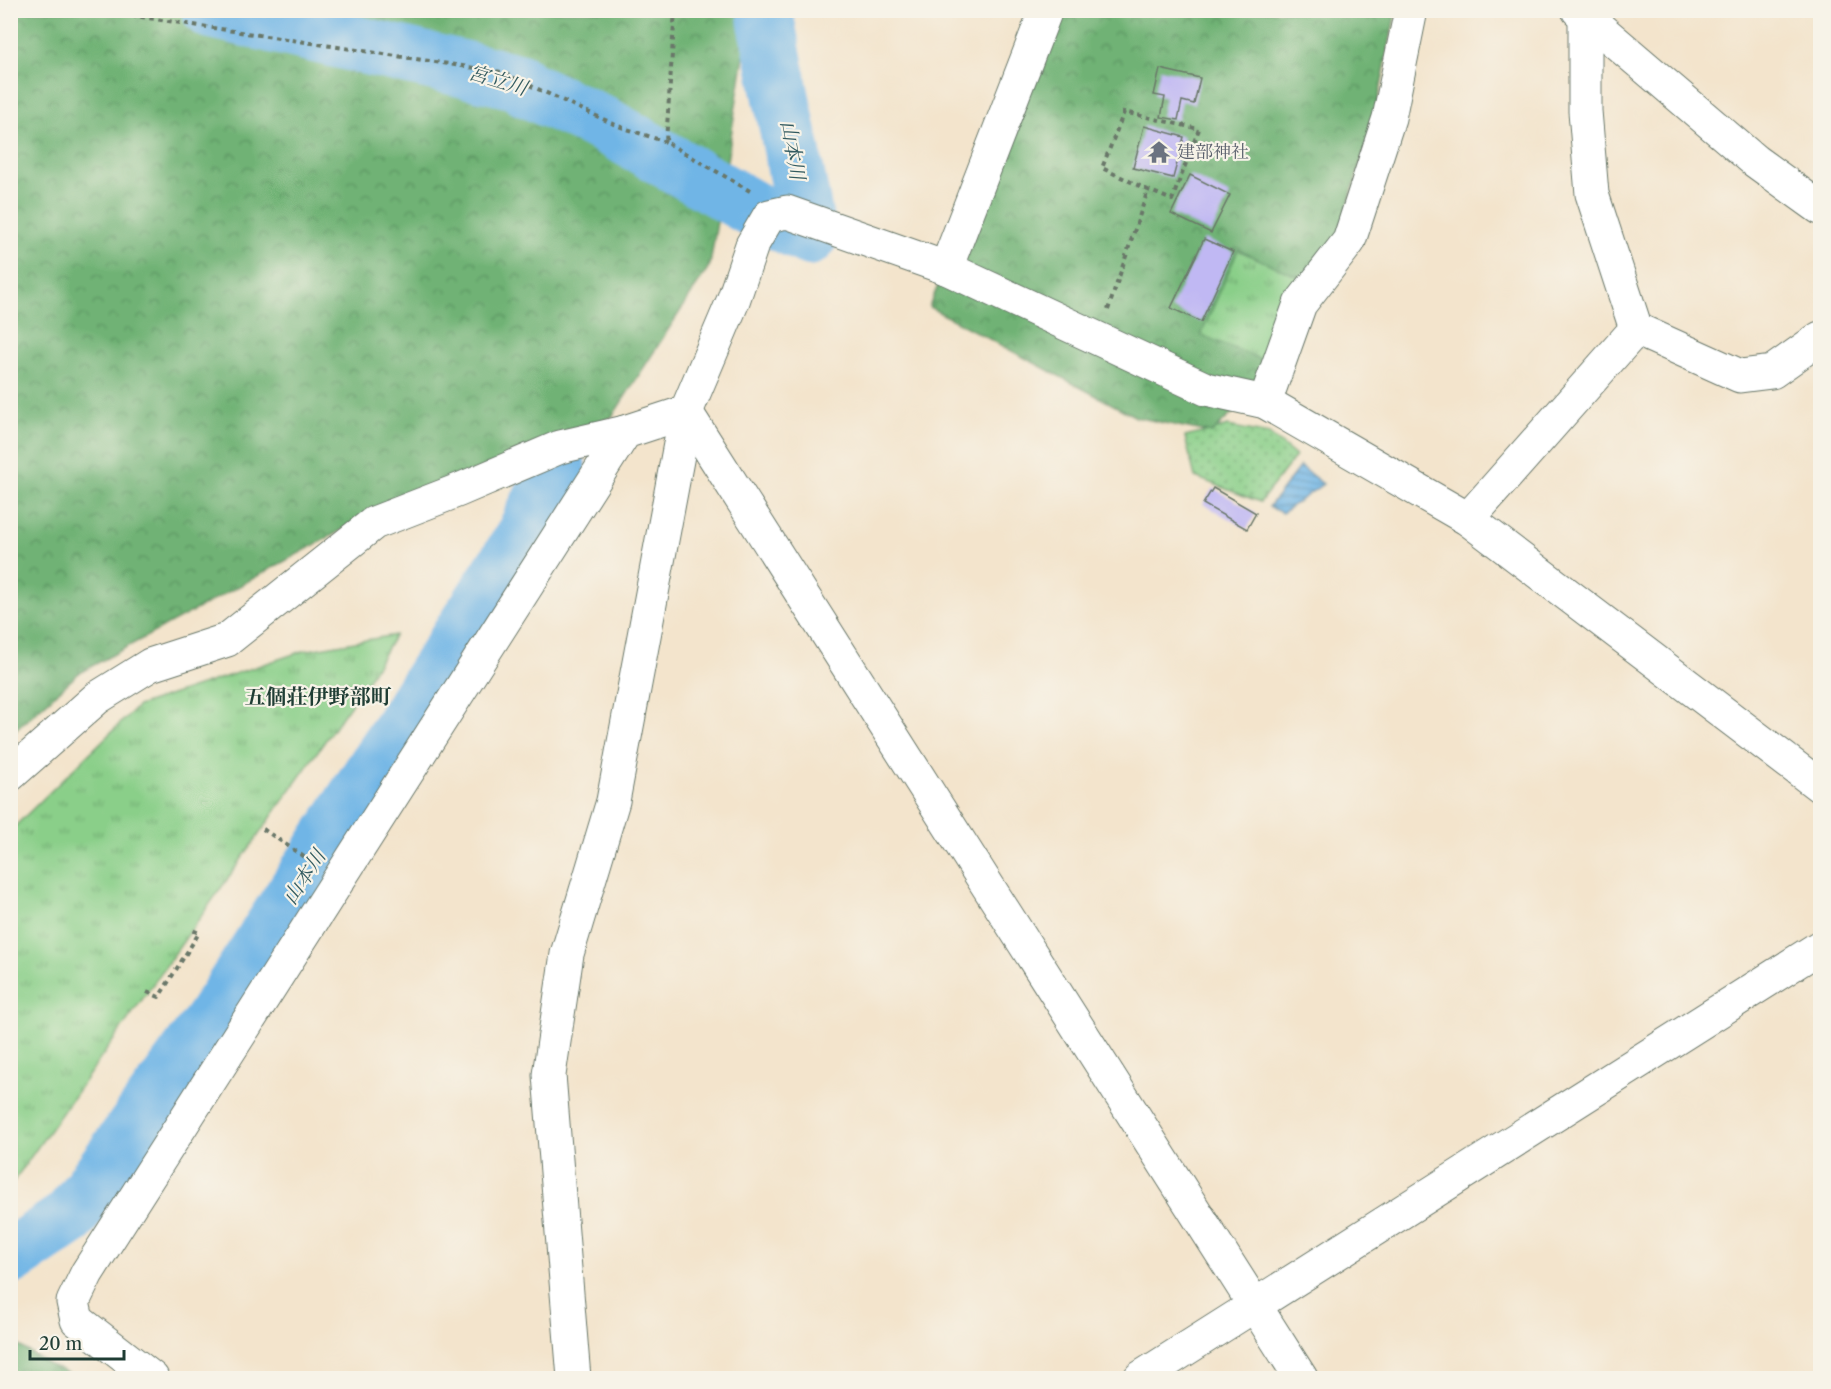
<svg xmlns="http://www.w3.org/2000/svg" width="1831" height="1389" font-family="'Libre Caslon Text','Noto Serif JP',serif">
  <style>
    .grass { fill: url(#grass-dots); stroke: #54865e; stroke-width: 1.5 }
    .forest { fill: url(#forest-crowns); stroke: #477854; stroke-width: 1.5 }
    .park { fill: url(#park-tufts); stroke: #54865e; stroke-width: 1.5 }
    .water { fill: url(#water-rules); stroke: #48798d; stroke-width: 1.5 }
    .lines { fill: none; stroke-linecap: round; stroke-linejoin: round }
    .river { stroke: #70b5e6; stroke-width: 57 }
    .building { fill: #c0b8f3 }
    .minor-casing { stroke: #697769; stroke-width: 35 }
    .path { stroke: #697769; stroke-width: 4; stroke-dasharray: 4.5 4.5; stroke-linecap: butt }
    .minor { stroke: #fff; stroke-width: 33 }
    .labels { text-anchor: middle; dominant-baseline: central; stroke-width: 4.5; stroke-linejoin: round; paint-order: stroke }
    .worship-label { font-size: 18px; fill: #5b616d; stroke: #f7f3e8; text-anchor: start }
    .water-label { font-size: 20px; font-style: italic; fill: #335b60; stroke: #f7f3e8 }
    .quarter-label { font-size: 21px; font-weight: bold; fill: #1f3d34; stroke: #f7f3e8 }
  </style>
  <defs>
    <pattern id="grass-dots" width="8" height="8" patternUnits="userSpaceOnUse" patternTransform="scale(1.5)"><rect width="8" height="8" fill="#8acf89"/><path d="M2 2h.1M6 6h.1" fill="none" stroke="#70a971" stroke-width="1.8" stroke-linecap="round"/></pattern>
    <pattern id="forest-crowns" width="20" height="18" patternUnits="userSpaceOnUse" patternTransform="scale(1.5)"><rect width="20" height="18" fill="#6fb275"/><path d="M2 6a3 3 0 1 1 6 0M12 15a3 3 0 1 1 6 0" fill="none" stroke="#5b9261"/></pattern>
    <pattern id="park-tufts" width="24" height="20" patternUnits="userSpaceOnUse" patternTransform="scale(1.5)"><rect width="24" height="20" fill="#8acf89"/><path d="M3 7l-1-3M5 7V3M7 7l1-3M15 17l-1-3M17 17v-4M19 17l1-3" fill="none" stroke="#70a971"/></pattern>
    <pattern id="water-rules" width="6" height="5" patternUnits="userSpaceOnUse" patternTransform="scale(1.5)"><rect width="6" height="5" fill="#70b5e6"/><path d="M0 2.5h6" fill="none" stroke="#5b94bb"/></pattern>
  </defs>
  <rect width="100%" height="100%" fill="#f7f3e8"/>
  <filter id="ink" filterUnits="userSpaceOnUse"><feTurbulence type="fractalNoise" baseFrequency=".0167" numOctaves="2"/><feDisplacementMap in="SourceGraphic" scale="12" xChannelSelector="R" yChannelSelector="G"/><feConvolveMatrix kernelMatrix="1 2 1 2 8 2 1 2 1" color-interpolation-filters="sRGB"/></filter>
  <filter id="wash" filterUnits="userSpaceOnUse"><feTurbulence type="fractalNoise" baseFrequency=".008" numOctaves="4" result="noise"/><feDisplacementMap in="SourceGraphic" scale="24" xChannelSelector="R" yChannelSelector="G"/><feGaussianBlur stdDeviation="1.35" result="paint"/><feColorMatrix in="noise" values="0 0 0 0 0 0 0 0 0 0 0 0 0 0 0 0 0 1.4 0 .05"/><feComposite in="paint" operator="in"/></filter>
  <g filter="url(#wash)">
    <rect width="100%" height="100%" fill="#f3e4cc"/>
    <!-- grass -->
    <polygon class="grass" points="1228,426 1269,434 1296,456 1260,502 1195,477 1185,437"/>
    <!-- forest -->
    <g class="forest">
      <polygon points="11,11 748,11 745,50 710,265 612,417 388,505 79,673 11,734"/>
      <polygon points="1055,11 1396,11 1376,112 1335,247 1254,392 1212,433 1136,417 929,307"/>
      <polygon points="10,1340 48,1364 78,1378 11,1378"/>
    </g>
    <!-- park -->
    <g class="park">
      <polygon points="1238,250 1303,279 1272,364 1201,335"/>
      <polygon points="395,635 366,683 11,1185 11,830 138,706 303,651"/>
    </g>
    <!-- water -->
    <polygon class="water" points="1300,466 1323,484 1282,513 1269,507"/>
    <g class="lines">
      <!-- river -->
      <g class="river">
        <polyline points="210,10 519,82 525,88 601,123 762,214 809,237"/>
        <polyline points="767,10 766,20 809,237"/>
        <polyline points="10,1257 70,1217 214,1018 522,539 557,465"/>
      </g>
    </g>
    <g id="blocks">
      <!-- building -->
      <g class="building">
        <polygon points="1160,69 1200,78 1194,104 1182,101 1178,120 1161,117 1165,97 1154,95"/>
        <polygon points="1144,126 1184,137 1173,178 1133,168"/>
        <polygon points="1190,175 1230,195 1211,233 1171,214"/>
        <polygon points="1204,239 1233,252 1201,322 1171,308"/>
        <polygon points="1213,488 1256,513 1247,529 1203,504"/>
      </g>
    </g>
  </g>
  <g filter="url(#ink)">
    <use href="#blocks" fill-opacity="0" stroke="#697769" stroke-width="1.5"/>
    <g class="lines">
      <!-- minor casing -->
      <g class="minor-casing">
        <g id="minor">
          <polyline points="1578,10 1755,161 1820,208"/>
          <polyline points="946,268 1046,10"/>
          <polyline points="1636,329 1740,376 1772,372 1820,338"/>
          <polyline points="1265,402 1300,304 1349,241 1389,118 1411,10"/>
          <polyline points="1468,519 1636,329 1592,194 1585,111 1585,10"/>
          <polyline points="10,775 97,698 150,665 227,640 374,523 459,490 560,447 625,432"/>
          <polyline points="152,1378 77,1320 73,1302 87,1273 625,432 686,412 1301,1378"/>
          <polyline points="574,1378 549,1075 567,954 613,801 686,412 733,301 752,245 769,216 787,212 946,268 1206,389 1265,402 1468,519 1820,786"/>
          <polyline points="1140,1378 1820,947"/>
        </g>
      </g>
      <!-- path -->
      <g class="path">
        <polyline points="96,10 501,72 618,126 666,142"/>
        <polyline points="675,10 666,142 750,191"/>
        <polyline points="1108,310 1148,190 1102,168 1124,112 1199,129 1172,200 1148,190"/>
        <polyline points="263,829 313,863"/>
        <polyline points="147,992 159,997 199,933 192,930"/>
      </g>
      <!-- minor -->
      <use href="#minor" class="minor"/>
    </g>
  </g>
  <!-- icons -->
  <defs>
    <g id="temple-bare" transform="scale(1.8)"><path d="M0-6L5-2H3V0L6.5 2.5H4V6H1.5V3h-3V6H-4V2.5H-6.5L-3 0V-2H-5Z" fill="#6b7280" stroke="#f7f3e8" stroke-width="2.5" paint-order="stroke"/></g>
  </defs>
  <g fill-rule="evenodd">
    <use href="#temple-bare" x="1159" y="152"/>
  </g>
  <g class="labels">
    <!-- worship labels -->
    <g class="worship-label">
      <text x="1177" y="152">建部神社</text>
    </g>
    <!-- water labels -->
    <g class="water-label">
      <text transform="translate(498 80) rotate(17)">宮立川</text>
      <text transform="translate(793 150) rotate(80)">山本川</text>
      <text transform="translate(304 877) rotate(-57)">山本川</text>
    </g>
    <!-- quarter labels -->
    <g class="quarter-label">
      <text x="318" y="696">五個荘伊野部町</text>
    </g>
  </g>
  <!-- margin -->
  <rect width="1831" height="1389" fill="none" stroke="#f7f3e8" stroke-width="36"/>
  <!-- scale -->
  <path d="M30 1350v9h94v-9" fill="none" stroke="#1f3d34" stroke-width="3"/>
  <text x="39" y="1350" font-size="18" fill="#1f3d34" stroke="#f7f3e8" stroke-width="4.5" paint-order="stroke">20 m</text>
</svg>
